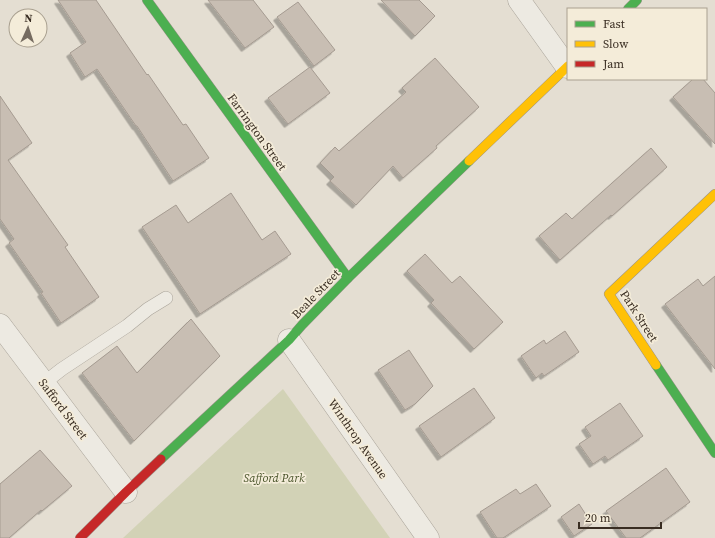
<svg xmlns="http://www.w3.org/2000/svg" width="715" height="538" font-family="'Source Serif 4',serif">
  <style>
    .green { fill: #d2d2b6 }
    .building { fill: #c8beb3; stroke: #a59b91; filter: url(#shadow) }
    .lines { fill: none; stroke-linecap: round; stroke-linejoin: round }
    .lane-casing { stroke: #aaa49a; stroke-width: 14 }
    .street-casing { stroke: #aaa49a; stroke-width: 23 }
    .fast-casing { stroke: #9a938a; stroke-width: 10 }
    .slow-casing { stroke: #9a938a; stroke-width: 10 }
    .jam-casing { stroke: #9a938a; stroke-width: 10 }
    .lane { stroke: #edeae2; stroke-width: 13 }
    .street { stroke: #edeae2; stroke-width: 22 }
    .fast { stroke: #4caf50; stroke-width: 9 }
    .slow { stroke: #ffc107; stroke-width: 9 }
    .jam { stroke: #c62828; stroke-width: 9 }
    .labels { text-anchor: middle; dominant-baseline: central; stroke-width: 3.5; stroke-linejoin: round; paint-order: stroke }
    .street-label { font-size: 12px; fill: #392d22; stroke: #f4ecd9 }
    .park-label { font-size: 12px; font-style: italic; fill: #49542a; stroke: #f4ecd9 }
  </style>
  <defs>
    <filter id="shadow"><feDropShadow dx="-3.5" dy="3.5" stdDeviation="0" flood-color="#0004"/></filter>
  </defs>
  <rect width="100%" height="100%" fill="#e4ded2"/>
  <!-- green -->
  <polygon class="green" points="283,389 390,538 123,538"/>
  <!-- building -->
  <g class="building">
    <polygon points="58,0 96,0 147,75 148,74 183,125 186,124 209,158 173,181 137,126 136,126 97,69 85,77 70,53 86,42"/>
    <polygon points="208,0 253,0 274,27 245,48"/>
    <polygon points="381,0 419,0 435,16 415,36"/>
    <polygon points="298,2 335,50 314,66 277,17"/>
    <polygon points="435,58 479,107 436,146 437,148 403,178 393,166 356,205 330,181 334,177 320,163 335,147 339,151 406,92 402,88"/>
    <polygon points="310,67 330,93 288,124 268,98"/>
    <polygon points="693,79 703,79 715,93 715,144 673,97"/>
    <polygon points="0,96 32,143 8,160 68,245 65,247 99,297 61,323 41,293 43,292 9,243 14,239 0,219"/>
    <polygon points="651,148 667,167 612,216 611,215 560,260 539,236 566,213 572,219"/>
    <polygon points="231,193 262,240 275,231 291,254 200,314 142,227 176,205 188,223"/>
    <polygon points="425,254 452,283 460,276 503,322 474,349 431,303 434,300 407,271"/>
    <polygon points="715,276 715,369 665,304 698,279 703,286"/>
    <polygon points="191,319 220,356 134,441 82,373 117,346 137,373"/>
    <polygon points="565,331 579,352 544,376 542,373 536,378 521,356 544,340 546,344"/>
    <polygon points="409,350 433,386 415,404 405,410 378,370"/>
    <polygon points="474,388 495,418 441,457 419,426"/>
    <polygon points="620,403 643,436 608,460 605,456 593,464 579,444 591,436 585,427"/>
    <polygon points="40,450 72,486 42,511 41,510 9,538 0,538 0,484"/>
    <polygon points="666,468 690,502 640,538 626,538 606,511"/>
    <polygon points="536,484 551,506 503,538 497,538 480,512 516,489 520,494"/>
    <polygon points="579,504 592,524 574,536 561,517"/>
  </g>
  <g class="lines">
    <!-- lane casing -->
    <g class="lane-casing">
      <polyline id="lane" points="44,383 62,369 127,326 148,309 166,298"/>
    </g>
    <!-- street casing -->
    <g class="street-casing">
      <g id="street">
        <polyline points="519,0 567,67"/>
        <polyline points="0,325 126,492"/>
        <polyline points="289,340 428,538"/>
      </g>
    </g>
    <!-- fast casing -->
    <g class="fast-casing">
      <g id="fast">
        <polyline points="147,0 348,278"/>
        <polyline points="628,9 637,0"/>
        <polyline points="656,365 715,453"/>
        <polyline points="161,459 289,340 302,325 348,278 469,161"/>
      </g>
    </g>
    <!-- slow casing -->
    <g class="slow-casing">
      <g id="slow">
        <polyline points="469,161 568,66"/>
        <polyline points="656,365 609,294 715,194"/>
      </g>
    </g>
    <!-- jam casing -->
    <g class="jam-casing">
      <polyline id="jam" points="80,538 126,492 161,459"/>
    </g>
    <!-- lane -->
    <use href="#lane" class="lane"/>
    <!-- street -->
    <use href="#street" class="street"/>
    <!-- fast -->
    <use href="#fast" class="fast"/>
    <!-- slow -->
    <use href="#slow" class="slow"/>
    <!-- jam -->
    <use href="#jam" class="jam"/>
  </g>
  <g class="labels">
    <!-- street labels -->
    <g class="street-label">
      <text transform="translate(257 132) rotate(54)">Farrington Street</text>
      <text transform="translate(316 294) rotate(-46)">Beale Street</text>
      <text transform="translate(639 316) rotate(57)">Park Street</text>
      <text transform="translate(63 409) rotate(53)">Safford Street</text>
      <text transform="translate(358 439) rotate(55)">Winthrop Avenue</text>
    </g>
    <!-- park labels -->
    <g class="park-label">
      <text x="274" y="478">Safford Park</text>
    </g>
  </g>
  <!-- legend -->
  <rect x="567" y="8" width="140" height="72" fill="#f4ecd9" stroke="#a9a090"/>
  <rect x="575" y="21" width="20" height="6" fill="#4caf50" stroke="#a9a090"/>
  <text x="603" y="28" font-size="12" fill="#392d22">Fast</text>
  <rect x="575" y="41" width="20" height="6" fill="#ffc107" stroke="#a9a090"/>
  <text x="603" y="48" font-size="12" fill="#392d22">Slow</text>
  <rect x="575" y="61" width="20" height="6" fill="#c62828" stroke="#a9a090"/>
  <text x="603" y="68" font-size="12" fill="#392d22">Jam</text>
  <!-- north arrow -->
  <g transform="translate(28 28) rotate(3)"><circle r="19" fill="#f4ecd9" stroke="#a9a090"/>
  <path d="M0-3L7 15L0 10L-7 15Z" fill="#756b60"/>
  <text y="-6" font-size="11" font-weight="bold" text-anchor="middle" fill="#392d22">N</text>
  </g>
  <!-- scale -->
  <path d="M579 522v6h82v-6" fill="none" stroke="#392d22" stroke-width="2"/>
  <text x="585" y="522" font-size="12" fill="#392d22" stroke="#f4ecd9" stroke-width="3" paint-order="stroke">20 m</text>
</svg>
